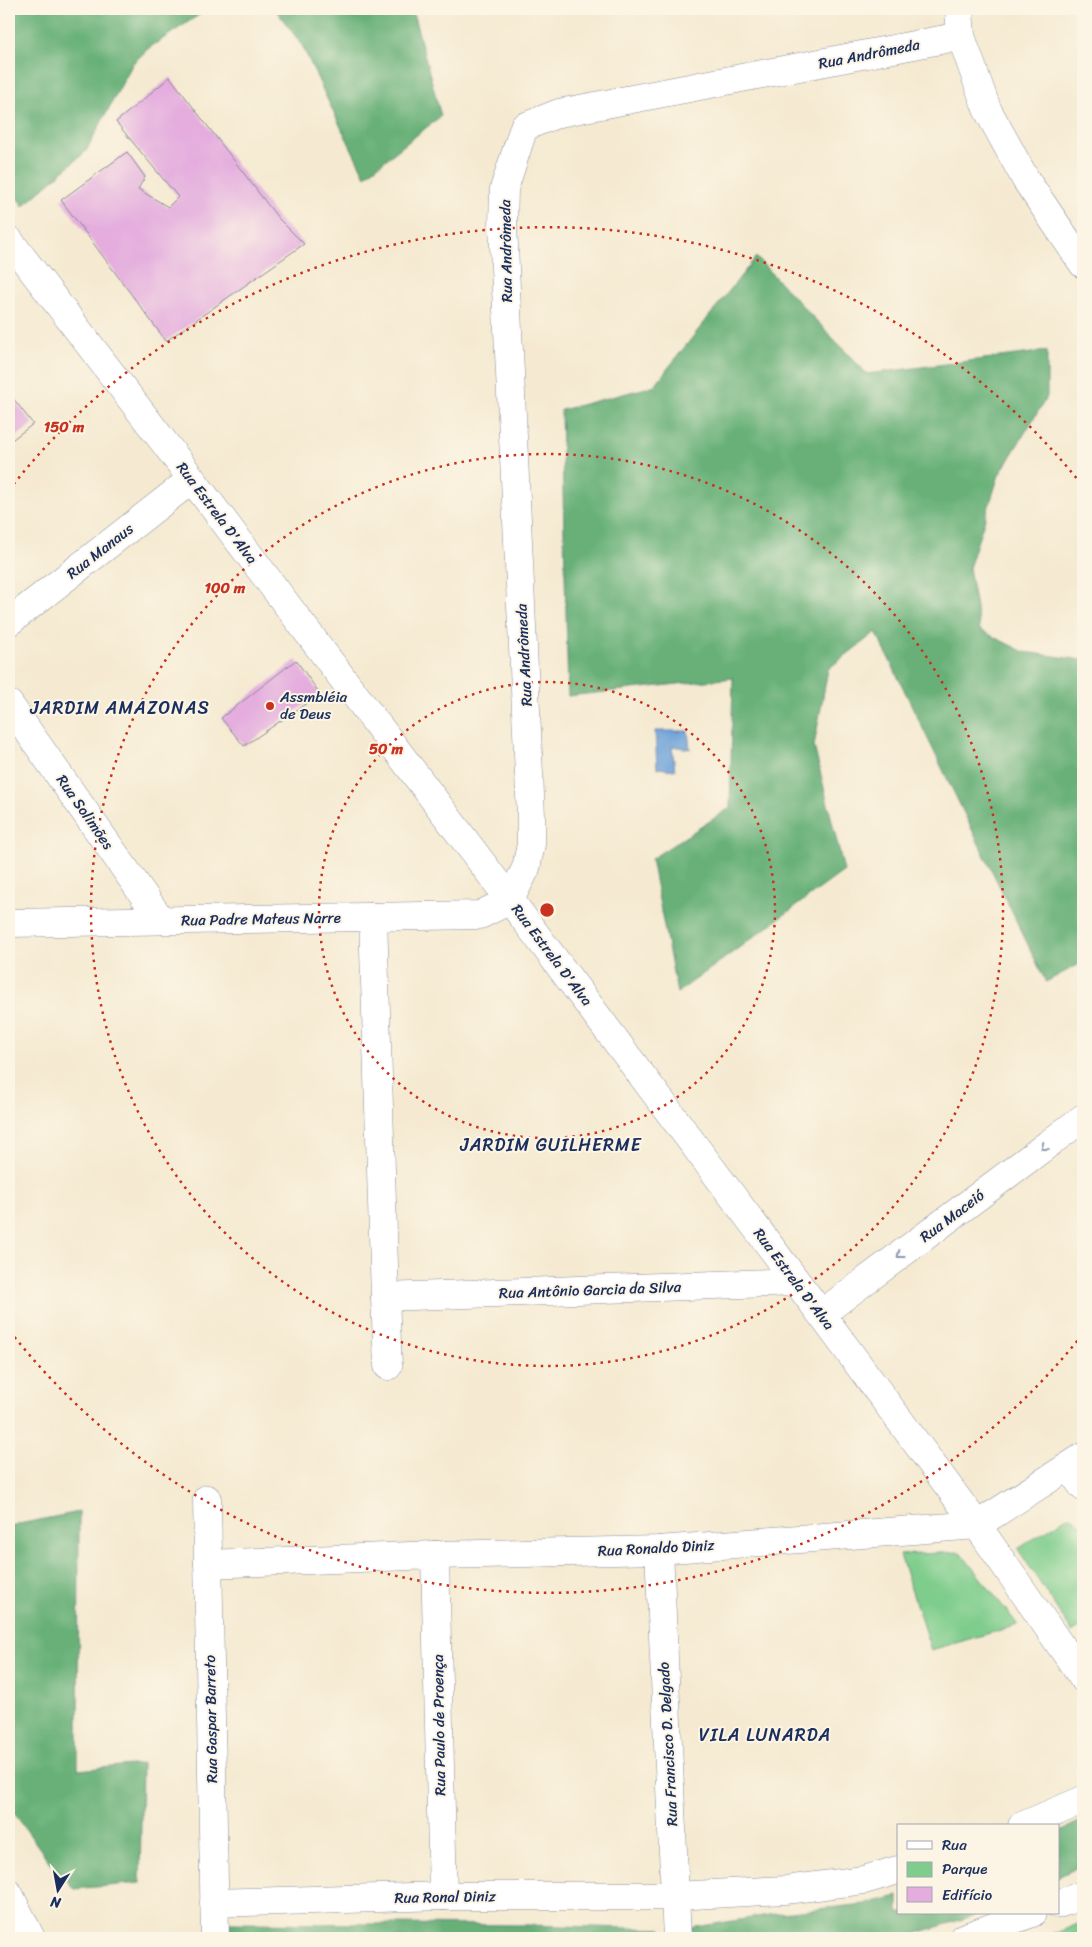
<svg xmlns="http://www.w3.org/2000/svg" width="1092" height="1947" font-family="Sriracha,sans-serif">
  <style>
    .green { fill: #7fcd8c; stroke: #4d7e75 }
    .forest { fill: #67b078; stroke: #41706b }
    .water { fill: #6aa0d8; stroke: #42689b }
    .building { fill: #e4adde }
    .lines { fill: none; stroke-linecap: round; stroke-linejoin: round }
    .minor-casing { stroke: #888c98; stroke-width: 29 }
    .tertiary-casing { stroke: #888c98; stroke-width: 29 }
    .minor { stroke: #fff; stroke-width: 28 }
    .tertiary { stroke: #fff; stroke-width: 28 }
    .oneway { stroke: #8d97ae }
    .ring { fill: none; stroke: #c8321e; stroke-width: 2.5; stroke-dasharray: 2.5 5 }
    .poi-dot { fill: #c8321e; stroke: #fcf5e5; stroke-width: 2 }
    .labels { text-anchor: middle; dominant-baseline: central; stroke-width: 4; stroke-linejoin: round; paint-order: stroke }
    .street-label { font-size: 15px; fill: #1b2f5e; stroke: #fcf5e5 }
    .poi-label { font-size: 15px; fill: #1b2f5e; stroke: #fcf5e5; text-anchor: start }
    .quarter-label { font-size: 18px; letter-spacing: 1px; fill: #1b2f5e; stroke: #fcf5e5 }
    .centre { fill: #c8321e; stroke: #fcf5e5; stroke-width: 2.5 }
    .ring-label { font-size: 15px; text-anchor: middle; font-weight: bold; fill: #c8321e; stroke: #fcf5e5; stroke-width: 4; stroke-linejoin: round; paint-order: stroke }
  </style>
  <rect width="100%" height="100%" fill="#fcf5e5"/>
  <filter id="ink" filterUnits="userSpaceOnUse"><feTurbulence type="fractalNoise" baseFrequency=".02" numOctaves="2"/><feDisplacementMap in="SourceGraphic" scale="10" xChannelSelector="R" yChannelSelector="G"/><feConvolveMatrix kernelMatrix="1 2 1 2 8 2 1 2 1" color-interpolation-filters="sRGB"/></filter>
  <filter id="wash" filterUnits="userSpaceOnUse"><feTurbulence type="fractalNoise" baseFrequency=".0096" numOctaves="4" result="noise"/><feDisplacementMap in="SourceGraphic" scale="20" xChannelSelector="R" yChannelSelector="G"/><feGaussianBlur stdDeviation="1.12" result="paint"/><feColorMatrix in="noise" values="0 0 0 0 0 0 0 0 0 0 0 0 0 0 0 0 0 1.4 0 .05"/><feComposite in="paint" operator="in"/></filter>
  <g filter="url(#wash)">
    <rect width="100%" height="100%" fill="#f5ead1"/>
    <!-- green -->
    <g class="green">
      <polygon points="1070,1515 1083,1527 1083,1625 1072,1632 1018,1549"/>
      <polygon points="960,1552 1018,1625 931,1650 900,1555"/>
      <polygon points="1083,1922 1083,1938 1044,1938"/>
    </g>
    <!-- forest -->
    <g class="forest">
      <polygon points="9,9 214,9 205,11 149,48 133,63 86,151 23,206 9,186"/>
      <polygon points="275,9 412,9 441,116 365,176 330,105 302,45"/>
      <polygon points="756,257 867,374 1047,351 1047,397 999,475 969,568 980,630 1024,652 1083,660 1083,962 1046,982 876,632 828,669 814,746 844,871 677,993 651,859 730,808 733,678 568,696 561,410 654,386"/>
      <polygon points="79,1512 78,1770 142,1764 140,1883 74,1889 48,1860 9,1806 9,1526"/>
      <polygon points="1083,1820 1083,1865 1058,1877 1058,1832"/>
      <polygon points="898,1896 898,1913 983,1913 904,1937 894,1938 753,1938 746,1937 739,1938 696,1938 690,1928 781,1913 865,1904"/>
      <polygon points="228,1923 527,1925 662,1929 659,1938 229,1938"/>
    </g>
    <!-- water -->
    <polygon class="water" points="655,731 688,731 690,749 672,746 675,770 657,768"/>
    <g id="blocks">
      <!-- building -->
      <g class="building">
        <polygon points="170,77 278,218 304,244 166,341 61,200 127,152 145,177 138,189 168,207 178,197 116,122"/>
        <polygon points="9,393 33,424 9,442"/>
        <polygon points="296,660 320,694 244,746 221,718"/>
      </g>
    </g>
  </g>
  <g filter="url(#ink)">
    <use href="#blocks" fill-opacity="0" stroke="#888c98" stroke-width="1"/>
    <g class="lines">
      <!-- minor casing -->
      <g class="minor-casing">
        <g id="minor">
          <polyline points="959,9 961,36"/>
          <polyline points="9,240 173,454 510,900 821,1314 977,1525 1083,1678"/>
          <polyline points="9,622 191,480"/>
          <polyline points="9,704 161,920"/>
          <polyline points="373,917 385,1297 795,1282"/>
          <polyline points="9,923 480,915 510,900 526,868 531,844 531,816 503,225 504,189 524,127 559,113 961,36 987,109 1026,180 1083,264"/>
          <polyline points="385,1297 388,1366"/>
          <polyline points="821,1314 1083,1118"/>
          <polyline points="1069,1468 1083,1487"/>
          <polyline points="207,1499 215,1938"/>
          <polyline points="659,1550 677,1938"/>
          <polyline points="435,1555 443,1896"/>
          <polyline points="208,1564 435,1555 659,1550 977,1525 1083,1457"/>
          <polyline points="1022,1826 1083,1800"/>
          <polyline points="9,1894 31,1938"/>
          <polyline points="214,1903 443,1896 675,1896 785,1890 864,1880 898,1870"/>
        </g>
      </g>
      <!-- tertiary casing -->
      <g class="tertiary-casing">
        <g id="tertiary">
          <polyline points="1058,1904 1083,1895"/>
          <polyline points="963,1938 1032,1913"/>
        </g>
      </g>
      <!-- minor -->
      <use href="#minor" class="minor"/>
      <!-- tertiary -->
      <use href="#tertiary" class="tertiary"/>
    </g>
    <!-- one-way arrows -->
    <defs><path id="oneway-chevron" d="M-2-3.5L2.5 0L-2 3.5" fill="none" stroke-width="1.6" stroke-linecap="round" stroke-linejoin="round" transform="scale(1.25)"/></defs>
    <g class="oneway">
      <use href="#oneway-chevron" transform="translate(1044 1147) rotate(143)"/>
      <use href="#oneway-chevron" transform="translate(900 1255) rotate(143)"/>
    </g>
  </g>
  <!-- distance rings -->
  <g class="ring">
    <circle cx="547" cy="910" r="228"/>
    <circle cx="547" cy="910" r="456"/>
    <path d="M1082 1335A683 683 0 0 1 9 1330M9 490A683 683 0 0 1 1082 485"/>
  </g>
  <!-- markers -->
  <circle class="poi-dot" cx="270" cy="706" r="5"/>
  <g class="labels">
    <!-- street labels -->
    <g class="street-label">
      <text transform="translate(869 54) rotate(-11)">Rua Andrômeda</text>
      <text transform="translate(506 251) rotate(-91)">Rua Andrômeda</text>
      <text transform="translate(217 513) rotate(53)">Rua Estrela D'Alva</text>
      <text transform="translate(100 551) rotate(-38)">Rua Manaus</text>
      <text transform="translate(524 655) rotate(-93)">Rua Andrômeda</text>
      <text transform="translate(85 812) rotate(55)">Rua Solimões</text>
      <text transform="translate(261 919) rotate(-1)">Rua Padre Mateus Narre</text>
      <text transform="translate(552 955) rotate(53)">Rua Estrela D'Alva</text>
      <text transform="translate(952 1216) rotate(-37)">Rua Maceió</text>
      <text transform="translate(794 1279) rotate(53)">Rua Estrela D'Alva</text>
      <text transform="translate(590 1290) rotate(-2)">Rua Antônio Garcia da Silva</text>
      <text transform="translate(656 1548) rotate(-3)">Rua Ronaldo Diniz</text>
      <text transform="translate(211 1719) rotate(-91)">Rua Gaspar Barreto</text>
      <text transform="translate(439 1725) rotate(-91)">Rua Paulo de Proença</text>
      <text transform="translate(668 1744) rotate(-93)">Rua Francisco D. Delgado</text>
      <text transform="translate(445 1897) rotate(-1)">Rua Ronal Diniz</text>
    </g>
    <!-- poi labels -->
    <g class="poi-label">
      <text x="280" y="697">Assmbléia<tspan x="280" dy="17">de Deus</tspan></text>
    </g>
    <!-- quarter labels -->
    <g class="quarter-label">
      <text x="120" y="708">JARDIM AMAZONAS</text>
      <text x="551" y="1145">JARDIM GUILHERME</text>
      <text x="765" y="1735">VILA LUNARDA</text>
    </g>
  </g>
  <circle cx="547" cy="910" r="8" class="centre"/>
  <g class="ring-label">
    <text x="64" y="432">150 m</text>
    <text x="225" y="593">100 m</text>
    <text x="386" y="754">50 m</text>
  </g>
  <!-- margin -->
  <rect width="1092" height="1947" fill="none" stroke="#fcf5e5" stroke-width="30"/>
  <!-- legend -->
  <rect x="897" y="1824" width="162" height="90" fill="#fcf5e5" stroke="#a2a6af"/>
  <rect x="907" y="1841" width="25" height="8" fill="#ffffff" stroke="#a2a6af"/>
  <text x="942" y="1850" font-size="15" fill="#1b2f5e">Rua</text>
  <rect x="907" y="1862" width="25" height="15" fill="#7fcd8c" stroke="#a2a6af"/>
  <text x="942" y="1874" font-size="15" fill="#1b2f5e">Parque</text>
  <rect x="907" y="1887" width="25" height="15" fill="#e4adde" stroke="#a2a6af"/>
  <text x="942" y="1900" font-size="15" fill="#1b2f5e">Edifício</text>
  <!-- north arrow -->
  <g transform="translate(58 1890) rotate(191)" stroke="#fcf5e5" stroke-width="4" paint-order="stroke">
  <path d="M0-4L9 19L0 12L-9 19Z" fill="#1b2f5e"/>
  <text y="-8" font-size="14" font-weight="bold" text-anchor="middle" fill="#1b2f5e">N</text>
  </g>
</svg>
